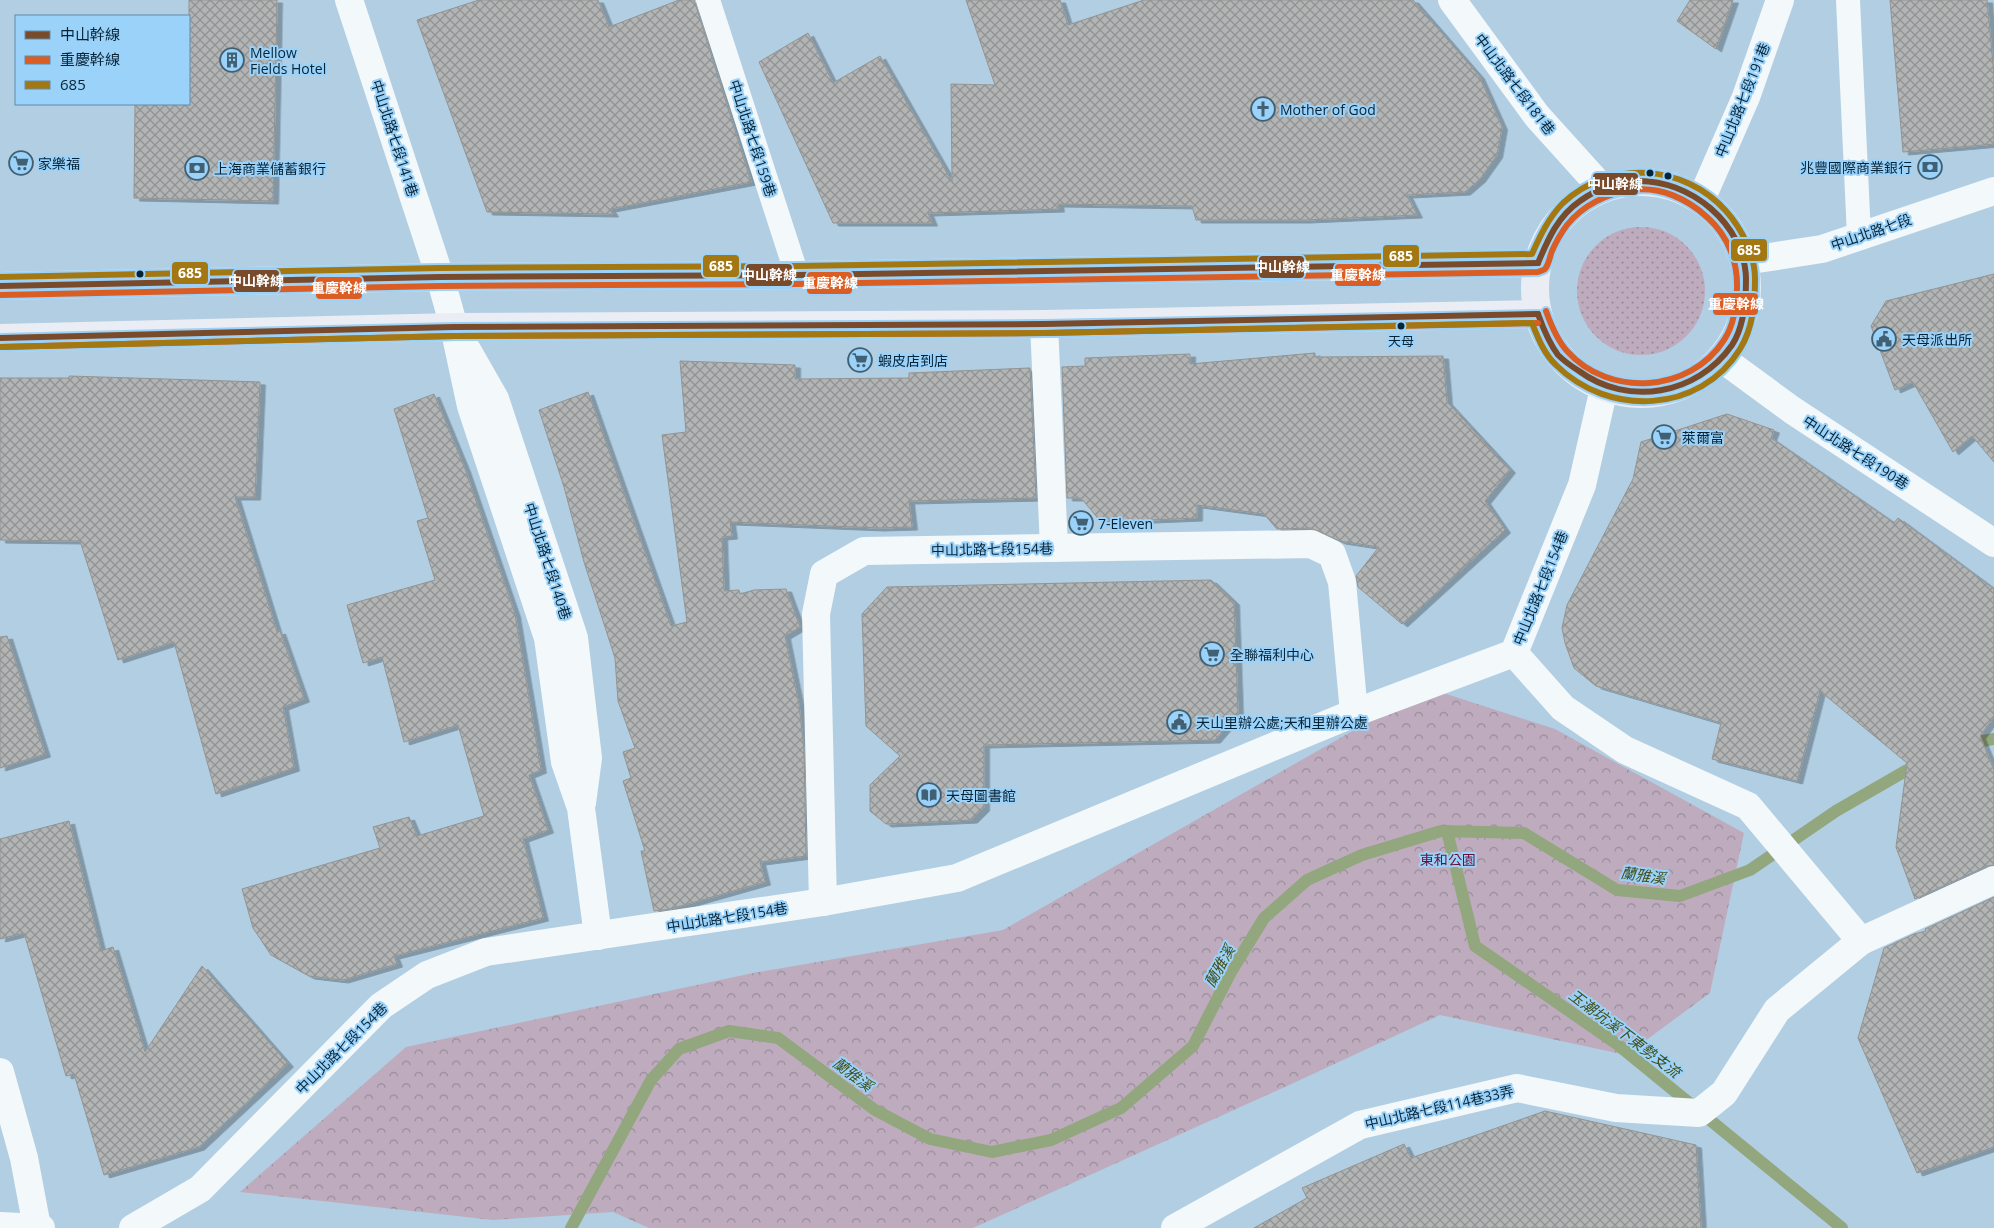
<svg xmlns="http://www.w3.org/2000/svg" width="1994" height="1228" font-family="'Open Sans','Noto Sans TC',sans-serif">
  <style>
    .grass { fill: url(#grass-dots) }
    .park { fill: url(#park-crowns) }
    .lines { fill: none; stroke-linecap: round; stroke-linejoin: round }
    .stream { stroke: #92a77d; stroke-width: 12 }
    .building { fill: url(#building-cross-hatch); stroke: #929493; filter: url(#shadow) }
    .service { stroke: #f3f8fb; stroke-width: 24 }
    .minor { stroke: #f3f8fb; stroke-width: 28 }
    .secondary { stroke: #ebedf5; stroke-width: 28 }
    .bus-1-casing { stroke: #9bd2f9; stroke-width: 10 }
    .bus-2-casing { stroke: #9bd2f9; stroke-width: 10 }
    .bus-3-casing { stroke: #9bd2f9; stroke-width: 10 }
    .bus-1 { stroke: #7a4b2a; stroke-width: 6 }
    .bus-2 { stroke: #da5e24; stroke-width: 6 }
    .bus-3 { stroke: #a37813; stroke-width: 6 }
    .bus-dot { fill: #072437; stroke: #9bd2f9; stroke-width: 2 }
    .labels { text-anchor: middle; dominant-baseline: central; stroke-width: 4; stroke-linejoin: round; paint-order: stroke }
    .bus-label { font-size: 13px; fill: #072437; stroke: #9bd2f9 }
    .poi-label { font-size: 14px; fill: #072437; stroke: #9bd2f9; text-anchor: start }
    .street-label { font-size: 14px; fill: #072437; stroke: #9bd2f9 }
    .park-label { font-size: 14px; fill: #6a1037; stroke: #9bd2f9 }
    .water-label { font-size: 15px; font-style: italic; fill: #424e1a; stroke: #9bd2f9 }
    .line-badge { stroke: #9bd2f9; stroke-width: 2 }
    .badge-label { font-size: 14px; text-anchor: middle; font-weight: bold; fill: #fff }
  </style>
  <defs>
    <pattern id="grass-dots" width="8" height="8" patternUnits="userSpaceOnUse" patternTransform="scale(1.25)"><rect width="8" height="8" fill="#beacbe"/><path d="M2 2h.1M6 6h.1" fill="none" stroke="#988c9b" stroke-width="1.8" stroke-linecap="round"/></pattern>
    <pattern id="park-crowns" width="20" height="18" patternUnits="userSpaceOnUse" patternTransform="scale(1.25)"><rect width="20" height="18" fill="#beacbe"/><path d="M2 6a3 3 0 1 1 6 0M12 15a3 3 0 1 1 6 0" fill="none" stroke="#988c9b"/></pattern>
    <pattern id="building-cross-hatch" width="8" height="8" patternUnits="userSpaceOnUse" patternTransform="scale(1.25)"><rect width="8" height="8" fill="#b3b4b4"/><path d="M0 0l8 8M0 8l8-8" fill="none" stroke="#909293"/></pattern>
    <filter id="shadow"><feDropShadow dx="5.5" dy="3" stdDeviation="0" flood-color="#0004"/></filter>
  </defs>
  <rect width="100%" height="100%" fill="#b1cee3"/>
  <!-- grass -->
  <circle class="grass" cx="1641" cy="291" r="64"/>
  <!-- park -->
  <polygon class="park" points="1428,688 1555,729 1744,833 1710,993 1626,1055 1440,1015 1287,1086 973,1228 649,1228 613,1212 493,1220 240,1192 406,1047 753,973 1003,930"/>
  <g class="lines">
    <!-- stream -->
    <g class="stream">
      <polyline points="1967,744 1994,739"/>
      <polyline points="1447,831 1475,946 1617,1044 1842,1228"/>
      <polyline points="571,1228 651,1080 679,1049 729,1031 778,1038 875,1110 930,1139 992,1152 1051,1140 1121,1108 1193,1046 1231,972 1264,918 1307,880 1362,855 1441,831 1524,833 1617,890 1680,896 1750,870 1836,811 1921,762"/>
    </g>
  </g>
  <!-- building -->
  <g class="building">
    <polygon points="189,0 277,0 273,201 134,198 135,104 189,104"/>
    <polygon points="479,0 598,0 609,27 679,0 694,0 751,182 610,209 613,214 487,212 417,20"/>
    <polygon points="966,0 1060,0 1068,25 1144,0 1413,0 1479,76 1502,127 1497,155 1480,179 1465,192 1407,195 1417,215 1305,220 1196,220 1192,206 1058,204 1059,209 928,213 932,223 833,223 759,62 808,33 833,83 880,56 952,182 951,84 995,85"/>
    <polygon points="1690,0 1733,0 1716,49 1677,21"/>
    <polygon points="1890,0 1987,0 1994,75 1994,144 1903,152"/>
    <polygon points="1994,274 1994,462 1972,436 1953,452 1913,382 1895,390 1871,326 1886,301"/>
    <polygon points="1315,353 1315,357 1443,356 1447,402 1510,470 1485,501 1505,530 1402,624 1358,587 1356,576 1379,547 1340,541 1311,528 1277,529 1264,514 1197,505 1197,518 1101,522 1081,498 1067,498 1062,367 1085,366 1085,358 1190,354 1190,364"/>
    <polygon points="680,361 795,365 795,379 909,378 909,373 1030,368 1036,498 909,501 912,527 879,528 730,522 732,536 722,537 724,591 739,590 740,594 754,590 786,589 800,627 785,636 799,705 804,750 806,856 760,862 765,882 670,909 654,911 641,851 645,851 623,781 631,778 623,752 635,748 618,701 615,658 584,562 564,487 539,410 588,392 671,626 687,622 662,435 686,432"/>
    <polygon points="69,376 260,382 255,497 235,497 277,632 280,631 304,699 283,707 294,768 216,794 174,642 118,660 80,541 0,540 0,378 69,378"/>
    <polygon points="434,394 465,469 515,614 541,770 529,775 548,830 523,839 543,918 394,956 397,964 343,980 309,976 271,955 253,928 242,889 380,848 373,827 409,817 417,836 484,816 458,725 404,742 382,657 363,663 347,605 435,580 417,521 428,518 394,409"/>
    <polygon points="1727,414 1774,430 1771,438 1894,523 1898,518 1994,589 1994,717 1980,736 1994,770 1994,865 1987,866 1915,899 1896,847 1907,763 1820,691 1797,781 1712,759 1721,723 1596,686 1574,668 1565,643 1562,628 1567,605 1633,479 1641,442"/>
    <polygon points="1211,580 1234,602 1238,713 1215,740 984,745 984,808 972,820 886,824 870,811 870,785 900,756 866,726 862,614 887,587"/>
    <polygon points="7,636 45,754 0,768 0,637"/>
    <polygon points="69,821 101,951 113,947 145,1052 202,966 288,1064 199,1147 104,1175 74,1074 66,1076 24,933 0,939 0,839"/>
    <polygon points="1994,897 1994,1147 1917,1173 1858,1038 1884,948 1914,934 1926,931 1925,929"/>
    <polygon points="1545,1111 1696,1145 1701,1228 1254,1228 1307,1198 1302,1188 1404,1144 1411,1158"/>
  </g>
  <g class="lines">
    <!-- service -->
    <g class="service">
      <polyline points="708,0 797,275"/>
      <polyline points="1848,0 1859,236"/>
    </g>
    <!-- minor -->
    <g class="minor">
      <polyline points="349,0 440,277 454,327 471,406 548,638 565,762 581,808 598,936"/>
      <polyline points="1452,0 1537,116 1602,188"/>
      <polyline points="1701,200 1746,97 1780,0"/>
      <polyline points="1744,261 1822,249 1994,191"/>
      <polyline points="1044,324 1054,548"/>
      <polyline points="467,350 495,399 574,638 588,758 582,803"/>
      <polyline points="1721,358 1792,410 1994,543"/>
      <polyline points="1514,653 1563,708 1625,750 1748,806 1861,941 1994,880"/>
      <polyline points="823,902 816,614 824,574 864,551 1311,544 1332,554 1342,582 1354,713"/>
      <polyline points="0,1072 24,1158 37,1227"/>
      <polyline points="0,1226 41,1228"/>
      <polyline points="133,1228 200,1189 381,1006 427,975 486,952 823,902 957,878 1354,713 1514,653 1582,485 1604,388"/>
      <polyline points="1175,1228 1360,1125 1517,1088 1616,1108 1699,1113 1724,1093 1777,1010 1861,941"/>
    </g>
    <!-- secondary -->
    <g class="secondary">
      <circle cx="1641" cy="288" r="106"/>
      <polyline points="0,286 440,277 797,275 1538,263"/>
      <polyline points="0,338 454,327 1044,324 1538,314"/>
    </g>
    <!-- bus-1 casing -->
    <g class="bus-1-casing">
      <g id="bus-1">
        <path d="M1538,263C1548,239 1558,216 1580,201C1595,190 1617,181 1636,181C1690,179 1745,224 1746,279C1746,301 1744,327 1732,345C1697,395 1628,407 1579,371C1571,366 1564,361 1558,355C1549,343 1543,328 1538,314"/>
        <polyline points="0,286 440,277 797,275 1538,263"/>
        <polyline points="0,338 454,327 1044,324 1538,314"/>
      </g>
    </g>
    <!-- bus-2 casing -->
    <g class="bus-2-casing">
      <g id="bus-2">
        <path d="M0,295L440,286L797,284L1538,272C1541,271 1542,271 1545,269C1549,264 1550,256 1552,251C1556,242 1561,233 1567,225C1583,205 1608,193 1632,190C1660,186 1688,199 1708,218C1728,236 1738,262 1737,289C1736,307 1734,325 1724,340C1690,393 1609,398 1567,351C1557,340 1551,325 1546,311"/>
        <polyline points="0,347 454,336 1044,333 1538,323"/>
      </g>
    </g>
    <!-- bus-3 casing -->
    <g class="bus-3-casing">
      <path id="bus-3" d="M0,277L440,268L797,266L1532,254C1540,236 1549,217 1563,203C1610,159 1684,164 1726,211C1742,229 1755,255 1755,279C1755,303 1753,328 1740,349C1700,414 1608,417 1556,365C1544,354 1538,338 1532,323L1044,333L454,336L0,347"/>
    </g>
    <!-- bus-1 -->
    <use href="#bus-1" class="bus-1"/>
    <!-- bus-2 -->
    <use href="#bus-2" class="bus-2"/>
    <!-- bus-3 -->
    <use href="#bus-3" class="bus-3"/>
  </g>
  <!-- icons -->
  <defs>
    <g id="building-ring" transform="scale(1.25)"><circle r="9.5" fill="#9bd2f9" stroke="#426073" stroke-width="1.5"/><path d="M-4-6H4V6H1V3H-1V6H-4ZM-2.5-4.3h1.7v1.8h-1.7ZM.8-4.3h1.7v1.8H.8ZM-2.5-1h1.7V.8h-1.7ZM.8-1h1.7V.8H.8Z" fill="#426073"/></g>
    <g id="church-ring" transform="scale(1.25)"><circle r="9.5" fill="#9bd2f9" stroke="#426073" stroke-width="1.5"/><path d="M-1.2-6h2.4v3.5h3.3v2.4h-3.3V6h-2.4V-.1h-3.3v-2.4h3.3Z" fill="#426073"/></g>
    <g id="supermarket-ring" transform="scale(1.25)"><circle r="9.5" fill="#9bd2f9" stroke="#426073" stroke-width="1.5"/><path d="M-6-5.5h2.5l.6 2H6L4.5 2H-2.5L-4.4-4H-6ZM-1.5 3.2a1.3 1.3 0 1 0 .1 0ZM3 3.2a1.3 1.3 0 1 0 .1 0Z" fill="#426073"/></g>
    <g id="bank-ring" transform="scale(1.25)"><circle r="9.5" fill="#9bd2f9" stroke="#426073" stroke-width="1.5"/><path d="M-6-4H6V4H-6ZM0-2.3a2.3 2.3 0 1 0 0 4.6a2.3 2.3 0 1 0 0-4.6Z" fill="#426073"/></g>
    <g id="civic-ring" transform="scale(1.25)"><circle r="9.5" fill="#9bd2f9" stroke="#426073" stroke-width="1.5"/><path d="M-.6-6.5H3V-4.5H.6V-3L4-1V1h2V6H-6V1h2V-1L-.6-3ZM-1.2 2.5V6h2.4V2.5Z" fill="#426073"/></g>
    <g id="library-ring" transform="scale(1.25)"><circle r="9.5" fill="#9bd2f9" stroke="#426073" stroke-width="1.5"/><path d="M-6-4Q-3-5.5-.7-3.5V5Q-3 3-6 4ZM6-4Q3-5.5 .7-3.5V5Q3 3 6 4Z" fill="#426073"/></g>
  </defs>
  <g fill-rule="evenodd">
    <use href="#building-ring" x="232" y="60"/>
    <use href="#church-ring" x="1263" y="109"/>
    <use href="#supermarket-ring" x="21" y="163"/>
    <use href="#bank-ring" x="1930" y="167"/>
    <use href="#bank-ring" x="197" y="168"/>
    <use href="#civic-ring" x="1884" y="339"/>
    <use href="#supermarket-ring" x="860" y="360"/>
    <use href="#supermarket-ring" x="1664" y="437"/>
    <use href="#supermarket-ring" x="1081" y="523"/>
    <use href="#supermarket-ring" x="1212" y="654"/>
    <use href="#civic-ring" x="1179" y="722"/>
    <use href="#library-ring" x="929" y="795"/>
  </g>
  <!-- markers -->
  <g class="bus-dot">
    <circle cx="1650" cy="173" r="4.5"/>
    <circle cx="1668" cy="176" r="4.5"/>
    <circle cx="140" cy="274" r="4.5"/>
    <circle cx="1401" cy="326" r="4.5"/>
  </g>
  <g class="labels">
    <!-- bus labels -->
    <g class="bus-label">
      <text x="1401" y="341">天母</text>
    </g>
    <!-- poi labels -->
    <g class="poi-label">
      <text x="250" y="52">Mellow<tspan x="250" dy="16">Fields Hotel</tspan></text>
      <text x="1280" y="109">Mother of God</text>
      <text x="38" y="163">家樂福</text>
      <text x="1912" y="167" text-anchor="end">兆豐國際商業銀行</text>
      <text x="214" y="168">上海商業儲蓄銀行</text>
      <text x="1902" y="339">天母派出所</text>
      <text x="878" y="360">蝦皮店到店</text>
      <text x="1682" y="437">萊爾富</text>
      <text x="1098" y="523">7-Eleven</text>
      <text x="1230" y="654">全聯福利中心</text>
      <text x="1196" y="722">天山里辦公處;天和里辦公處</text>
      <text x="946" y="795">天母圖書館</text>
    </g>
    <!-- street labels -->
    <g class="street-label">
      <text transform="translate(1515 84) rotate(53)">中山北路七段181巷</text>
      <text transform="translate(1742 100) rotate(-68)">中山北路七段191巷</text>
      <text transform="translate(395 138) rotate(72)">中山北路七段141巷</text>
      <text transform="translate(753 138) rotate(72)">中山北路七段159巷</text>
      <text transform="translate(1871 232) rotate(-19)">中山北路七段</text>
      <text transform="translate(1856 452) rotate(33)">中山北路七段190巷</text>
      <text transform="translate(992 549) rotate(-1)">中山北路七段154巷</text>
      <text transform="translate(548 561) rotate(72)">中山北路七段140巷</text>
      <text transform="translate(1540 588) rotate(-68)">中山北路七段154巷</text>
      <text transform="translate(727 917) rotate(-9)">中山北路七段154巷</text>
      <text transform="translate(341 1048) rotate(-45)">中山北路七段154巷</text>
      <text transform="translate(1439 1107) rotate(-13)">中山北路七段114巷33弄</text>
    </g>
    <!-- park labels -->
    <g class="park-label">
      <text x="1448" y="859">東和公園</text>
    </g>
    <!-- water labels -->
    <g class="water-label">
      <text transform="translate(1643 875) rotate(8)">蘭雅溪</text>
      <text transform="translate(1219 966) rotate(-61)">蘭雅溪</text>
      <text transform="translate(1625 1033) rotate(37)">玉潮坑溪下東勢支流</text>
      <text transform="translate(853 1074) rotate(37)">蘭雅溪</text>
    </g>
  </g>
  <g class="line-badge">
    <rect x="1592" y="172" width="47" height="24" rx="5" fill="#7a4b2a"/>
    <rect x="1730" y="238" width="38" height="24" rx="5" fill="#a37813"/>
    <rect x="1382" y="244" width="38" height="24" rx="5" fill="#a37813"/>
    <rect x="702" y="254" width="38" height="24" rx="5" fill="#a37813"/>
    <rect x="1258" y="255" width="47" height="24" rx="5" fill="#7a4b2a"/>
    <rect x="171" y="261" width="38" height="24" rx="5" fill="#a37813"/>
    <rect x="1334" y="263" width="48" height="24" rx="5" fill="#da5e24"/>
    <rect x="745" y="263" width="48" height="24" rx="5" fill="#7a4b2a"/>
    <rect x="233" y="269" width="47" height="24" rx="5" fill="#7a4b2a"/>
    <rect x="806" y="271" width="47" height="24" rx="5" fill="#da5e24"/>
    <rect x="315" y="276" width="48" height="24" rx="5" fill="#da5e24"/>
    <rect x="1712" y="292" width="47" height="24" rx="5" fill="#da5e24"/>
  </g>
  <g class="badge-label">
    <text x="1615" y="189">中山幹線</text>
    <text x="1749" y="255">685</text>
    <text x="1401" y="261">685</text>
    <text x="721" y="271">685</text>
    <text x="1282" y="272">中山幹線</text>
    <text x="190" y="278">685</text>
    <text x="1358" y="280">重慶幹線</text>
    <text x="769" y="280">中山幹線</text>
    <text x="256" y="286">中山幹線</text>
    <text x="830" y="288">重慶幹線</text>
    <text x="339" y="293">重慶幹線</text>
    <text x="1736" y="309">重慶幹線</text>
  </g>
  <!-- legend -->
  <rect x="15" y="15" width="175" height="90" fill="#9bd2f9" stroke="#608cab"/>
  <rect x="25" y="31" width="25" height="8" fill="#7a4b2a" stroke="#608cab"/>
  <text x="60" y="40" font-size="15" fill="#072437">中山幹線</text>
  <rect x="25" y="56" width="25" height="8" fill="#da5e24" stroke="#608cab"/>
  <text x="60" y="65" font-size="15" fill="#072437">重慶幹線</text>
  <rect x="25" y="81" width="25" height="8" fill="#a37813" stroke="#608cab"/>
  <text x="60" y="90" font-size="15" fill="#072437">685</text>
</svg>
